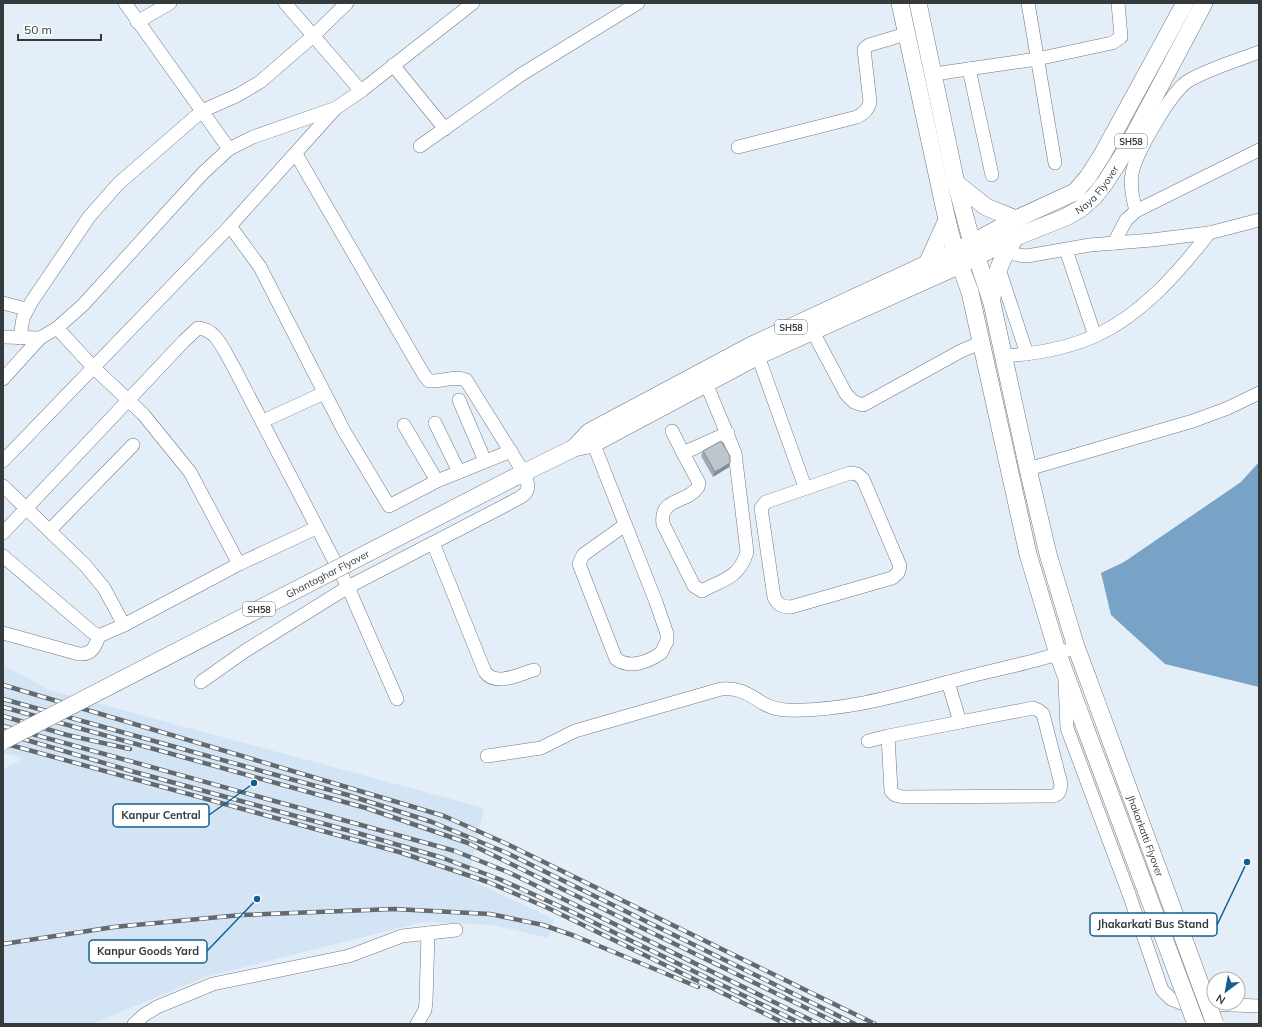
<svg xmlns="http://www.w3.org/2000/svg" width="1262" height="1027" font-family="Mulish,sans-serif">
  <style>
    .built { fill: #d3e4f4 }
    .water { fill: #78a2c6 }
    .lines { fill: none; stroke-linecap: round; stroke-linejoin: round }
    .minor-casing { stroke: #6f7982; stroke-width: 14 }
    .major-casing { stroke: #6f7982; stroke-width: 18 }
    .minor { stroke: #fff; stroke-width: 13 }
    .major { stroke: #fff; stroke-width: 17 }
    .rail-casing { stroke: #636a6f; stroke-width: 4.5 }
    .rail { stroke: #fff; stroke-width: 3; stroke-dasharray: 9; stroke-linecap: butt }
    .major-bridge-casing { stroke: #6f7982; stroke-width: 18; stroke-linecap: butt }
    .major-bridge { stroke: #fff; stroke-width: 17 }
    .wall { fill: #a1aab2 }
    .shaded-wall { fill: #838b91 }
    .building { fill: #bbc6cf; stroke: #838b91 }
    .labels { text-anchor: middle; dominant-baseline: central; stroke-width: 3.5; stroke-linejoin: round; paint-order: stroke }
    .shield { fill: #fff; stroke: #727577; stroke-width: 1 }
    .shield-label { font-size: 9px; font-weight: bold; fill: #353a3d }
    .street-label { font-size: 10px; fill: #353a3d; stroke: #fff }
    .leader { fill: none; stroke: #145d90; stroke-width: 1.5 }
    .callout-dot { fill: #145d90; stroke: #fff; stroke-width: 1.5 }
    .callout { fill: #fff; stroke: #145d90; stroke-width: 1.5 }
    .callout-label { font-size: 11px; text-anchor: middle; font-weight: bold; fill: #353a3d }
  </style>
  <rect width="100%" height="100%" fill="#e3eef8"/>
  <!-- built -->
  <polygon class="built" points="3,665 49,690 484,808 468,879 554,919 548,938 493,925 423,922 205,977 92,1024 3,1024 3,770 23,758 3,753"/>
  <!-- water -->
  <polygon class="water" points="1259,462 1259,687 1165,664 1111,615 1101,573 1124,562 1241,482"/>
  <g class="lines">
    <!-- minor casing -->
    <g class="minor-casing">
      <g id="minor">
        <polyline points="125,3 229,149"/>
        <polyline points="285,3 361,91"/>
        <polyline points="1028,3 1055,163"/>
        <polyline points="137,22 170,3"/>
        <polyline points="393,65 445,129"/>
        <polyline points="969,69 992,175"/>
        <polyline points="934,74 1037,59 1112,43 1121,37 1118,3"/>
        <polyline points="420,146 522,74 638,3"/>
        <path d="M738,147L857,117C864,113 868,110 870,102L864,49L869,45L906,34"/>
        <path d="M1136,211C1133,199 1130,187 1132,174C1135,154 1171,92 1188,81C1210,68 1236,61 1259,52"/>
        <polyline points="230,226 260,267 344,431 389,506 437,481 511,451"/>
        <polyline points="1114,243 1126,220 1136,211 1259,150"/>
        <polyline points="1007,250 1018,255 1027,256 1090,245 1152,240 1209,233 1259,220"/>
        <polyline points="1066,250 1095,336"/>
        <polyline points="998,266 1027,354"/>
        <polyline points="3,303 26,309"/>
        <polyline points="57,328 93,367 143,414 190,472 239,564"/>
        <polyline points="813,332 846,394 854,402 863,405 961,351 980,343"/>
        <polyline points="3,337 40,338 57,328 83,305 203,173 229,149 253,137 336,108 361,91 473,3"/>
        <polyline points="20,338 23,318 32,301 89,217 118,184 202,111 238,95 260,82 312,37 347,3"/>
        <polyline points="758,356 805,487"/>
        <path d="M1004,356C1034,354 1069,348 1097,335C1142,314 1179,272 1209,233"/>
        <path d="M703,376L735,453L747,552C739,578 724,579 702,591L694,586L663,524C659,497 687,504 698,487L699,483L683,453L728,433"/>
        <polyline points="3,379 40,338"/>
        <polyline points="459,400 485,461"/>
        <polyline points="263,421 324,393"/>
        <polyline points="435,423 459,472"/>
        <polyline points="404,425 437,481"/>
        <polyline points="672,431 683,453"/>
        <path d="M590,435L656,602L667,634V641L661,653C648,662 630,669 616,659L579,564L583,555L625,525"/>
        <polyline points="3,461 230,226 335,109"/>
        <polyline points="1028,469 1193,421 1228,408 1259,393"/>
        <path d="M850,473L857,474L863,479L900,566L898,573L892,578L791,607C782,607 778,605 774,597L761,508L766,502Z"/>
        <polyline points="3,486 85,565 104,588 124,625"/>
        <polyline points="50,530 133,445"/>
        <path d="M3,533L184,341L198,328C216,329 223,349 232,364L348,587L397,699"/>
        <path d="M433,543L485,672C496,687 519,674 534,670"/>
        <polyline points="3,556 92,632 99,636 124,625 239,564 316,528"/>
        <path d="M3,633L79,654C92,655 95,647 99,636"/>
        <path d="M201,682L245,651L348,587L506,505C523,495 534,495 524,473L466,380C454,375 442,382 429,381L424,375L296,154"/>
        <polyline points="948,682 960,722"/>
        <polyline points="1065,682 1067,728 1129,894 1162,990 1171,999 1181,1003 1259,1006"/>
        <path d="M868,741L888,736L1033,708L1038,710L1043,714L1061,784C1060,792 1059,795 1052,796L903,797L895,795L891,791L888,736"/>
        <path d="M487,756L541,748L575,731L721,689C753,686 757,709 786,710C848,712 910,692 971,676C1006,667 1042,661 1076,647"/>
        <polyline points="134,1024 144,1015 157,1007 213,984 349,956 402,936 456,930"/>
        <polyline points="417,1024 425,1010 426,1001 428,933"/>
      </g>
    </g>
    <!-- major casing -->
    <g class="major-casing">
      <g id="major">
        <polyline points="900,3 947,220 955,251 970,292 1028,554 1058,654 1085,727"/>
        <polyline points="918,3 956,183 972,243 992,303 1028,469 1048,554 1076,647 1088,679"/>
        <polyline points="956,183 986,207 1016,219"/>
        <polyline points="927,264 947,220"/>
        <path d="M992,299C994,275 1002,257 1016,237"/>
        <polyline points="574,448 589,432 752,345 972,243 1016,219 1075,192 1088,177 1102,155 1185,3"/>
        <path id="s1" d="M515,477L574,448L593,444L758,356L960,265L1016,237L1066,217L1080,209L1094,197L1105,183L1126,150L1204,3"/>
      </g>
    </g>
    <!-- minor -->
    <use href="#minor" class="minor"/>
    <!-- major -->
    <use href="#major" class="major"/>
    <!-- rail casing -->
    <g class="rail-casing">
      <g id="rail">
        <polyline points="3,685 444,816 507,844 875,1024"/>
        <polyline points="3,699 348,795 432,822 507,853 855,1024"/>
        <polyline points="3,707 366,808 468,843 839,1024"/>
        <polyline points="3,716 67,735 130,749"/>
        <polyline points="3,726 455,851 510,873 819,1024"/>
        <polyline points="3,733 131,771 354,832 443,858 499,879 568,910 802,1024"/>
        <polyline points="3,743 399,852 488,882 548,908 786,1024"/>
        <polyline points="3,944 114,927 241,915 394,909 490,914 543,925 575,936 698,987"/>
      </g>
    </g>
    <!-- rail -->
    <use href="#rail" class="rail"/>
    <!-- major-bridge casing -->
    <g class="major-bridge-casing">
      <g id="major-bridge">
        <path id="s2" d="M1088,679L1215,1024"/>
        <polyline points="1085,727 1196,1024"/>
        <path id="s3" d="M3,741L515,477"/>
      </g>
    </g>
    <!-- major-bridge -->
    <use href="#major-bridge" class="major-bridge"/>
  </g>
  <!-- wall -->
  <polygon class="wall" points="703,451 729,467 713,477 701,456"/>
  <!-- shaded-wall -->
  <polygon class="shaded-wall" points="730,463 729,467 713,477 715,472"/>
  <!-- building -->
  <polygon class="building" points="721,441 730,456 730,463 715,472 703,451"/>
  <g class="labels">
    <!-- shield labels -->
    <g class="shield">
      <rect x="1115" y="134" width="32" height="14" rx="3"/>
      <rect x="775" y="320" width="32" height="14" rx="3"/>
      <rect x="243" y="602" width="32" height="14" rx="3"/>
    </g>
    <g class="shield-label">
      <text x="1131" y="141">SH58</text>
      <text x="791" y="327">SH58</text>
      <text x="259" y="609">SH58</text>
    </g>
    <!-- street labels -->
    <g class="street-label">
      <text stroke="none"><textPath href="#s1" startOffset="652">Naya Flyover</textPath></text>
      <text stroke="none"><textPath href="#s3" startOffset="365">Ghantaghar Flyover</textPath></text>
      <text stroke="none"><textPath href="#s2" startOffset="167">Jhakarkatti Flyover</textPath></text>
    </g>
  </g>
  <!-- callouts -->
  <path class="leader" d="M254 783L209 815M1247 862L1217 925M257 899L207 951"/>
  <g class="callout-dot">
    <circle cx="254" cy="783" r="4"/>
    <circle cx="1247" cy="862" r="4"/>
    <circle cx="257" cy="899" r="4"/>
  </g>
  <g class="callout">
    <rect x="113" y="804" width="96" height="23" rx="4"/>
    <rect x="1090" y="913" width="127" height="23" rx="4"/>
    <rect x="89" y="940" width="118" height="23" rx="4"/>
  </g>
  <g class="callout-label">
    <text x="161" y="819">Kanpur Central</text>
    <text x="1153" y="928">Jhakarkati Bus Stand</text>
    <text x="148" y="955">Kanpur Goods Yard</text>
  </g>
  <!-- border -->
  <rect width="1262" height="1027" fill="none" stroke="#353a3d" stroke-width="8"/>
  <!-- north arrow -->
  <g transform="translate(1226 991) rotate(212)"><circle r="19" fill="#ffffff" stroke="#aeb0b1"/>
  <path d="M0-3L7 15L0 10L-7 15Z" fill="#145d90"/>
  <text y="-6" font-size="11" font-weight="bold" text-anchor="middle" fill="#353a3d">N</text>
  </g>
  <!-- scale -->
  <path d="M18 34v6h83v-6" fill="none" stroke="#353a3d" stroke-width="2"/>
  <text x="24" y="34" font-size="12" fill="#353a3d" stroke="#ffffff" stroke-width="3" paint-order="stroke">50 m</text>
</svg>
